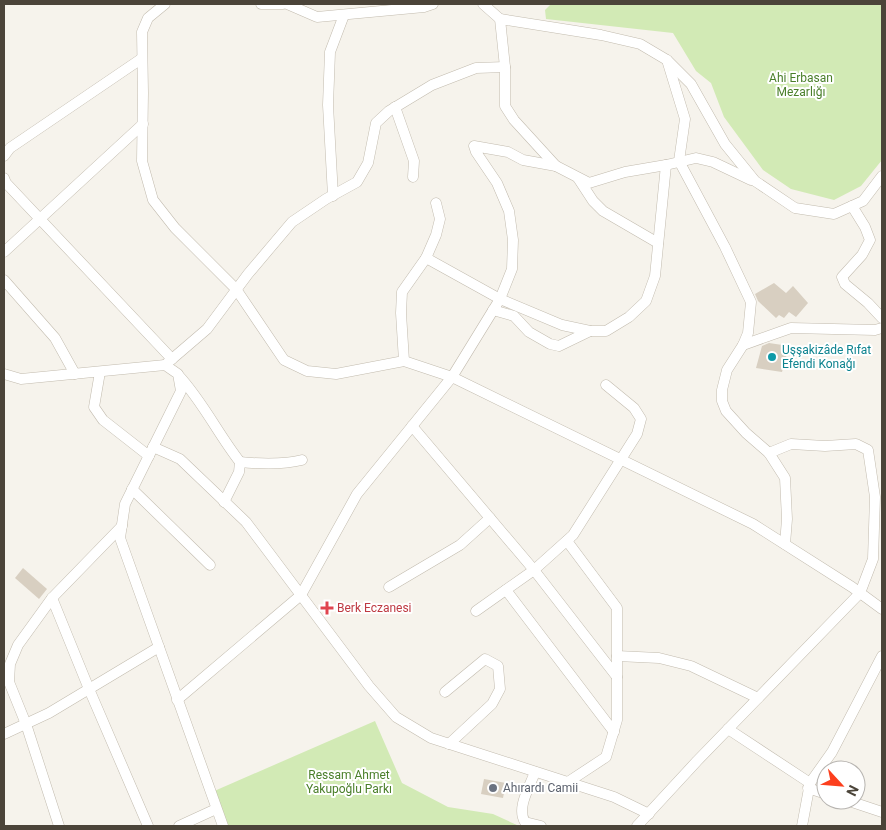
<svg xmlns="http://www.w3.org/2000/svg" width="886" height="830" font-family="Roboto,sans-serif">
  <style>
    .green { fill: #d2eab5 }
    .building { fill: #d8cfc1 }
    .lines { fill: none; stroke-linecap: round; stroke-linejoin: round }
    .street-casing { stroke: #c2bbae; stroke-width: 11 }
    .street { stroke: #fff; stroke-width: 10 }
    .culture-dot { fill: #0f9aa8; stroke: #fff; stroke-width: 2 }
    .health-dot { fill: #e0444e; stroke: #fff; stroke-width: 2 }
    .worship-dot { fill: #6b7280; stroke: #fff; stroke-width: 2 }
    .labels { text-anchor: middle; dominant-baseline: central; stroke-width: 4; stroke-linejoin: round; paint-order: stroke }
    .park-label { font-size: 12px; fill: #4a7f2a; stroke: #fff }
    .culture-label { font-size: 12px; fill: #0d838f; stroke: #fff; text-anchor: start }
    .health-label { font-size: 12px; fill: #be3a42; stroke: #fff; text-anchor: start }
    .worship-label { font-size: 12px; fill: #5b616d; stroke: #fff; text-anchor: start }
  </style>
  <rect width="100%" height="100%" fill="#f6f3ec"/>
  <!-- green -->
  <g class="green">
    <polygon points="551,4 882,4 882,160 861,186 834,200 791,189 763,170 724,117 711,83 696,71 673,33 546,19 545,10"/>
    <polygon points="375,721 402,783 448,807 493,814 519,826 226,826 212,792"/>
  </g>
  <!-- building -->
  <g class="building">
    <polygon points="774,283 786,293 793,286 808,303 796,317 789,312 784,318 779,315 776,318 758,301 755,294"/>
    <polygon points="769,343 789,346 782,372 756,368 762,346"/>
    <polygon points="23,568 47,589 39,599 15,578"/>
    <polygon points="484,779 506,783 503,798 481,794"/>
  </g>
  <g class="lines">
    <!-- street casing -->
    <g class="street-casing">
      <g id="street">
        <polyline points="165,4 148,18 142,32 143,93 142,161 153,200 175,228 236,289 284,360 307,371 336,374 404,361 452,377 753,524 852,587 882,609"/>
        <polyline points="261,4 283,4"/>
        <polyline points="287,4 317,17 424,7 433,4"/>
        <polyline points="483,4 500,19 505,67 505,106 514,120 556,166 589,183 625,172 666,165 696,158 713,162 751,180"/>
        <polyline points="500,19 601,35 640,44 667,60 691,84 725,144 755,181 795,208 834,214 863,201 882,176"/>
        <polyline points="667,60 685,119 679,161 725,247 751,302 748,333 743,345 727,370 722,390 722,401 726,411 746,433 769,453 785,478 787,519 785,544"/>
        <polyline points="395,107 414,161 413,177"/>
        <polyline points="4,156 10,148 141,59"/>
        <polyline points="4,178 6,183 172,359"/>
        <polyline points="578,178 593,201 603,211 658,243"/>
        <polyline points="333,196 328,105 330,52 344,15"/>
        <polyline points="852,206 865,227 870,240 862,255 842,277 845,284 868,303 882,318"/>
        <polyline points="4,252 143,124"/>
        <polyline points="426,258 500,299 562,325 590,331 606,331 629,317 646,301 655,276 666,165"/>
        <polyline points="4,280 55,338 75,374"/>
        <polyline points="493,310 514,316 529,332 550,344 559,346 590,331"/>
        <polyline points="743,345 791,328 875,330 882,328"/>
        <polyline points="404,361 401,313 402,292 426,258 436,235 440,219 436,203"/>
        <polyline points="165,365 207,329 248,274 292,222 326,199 357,182 368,163 376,123 389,111 432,85 476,68 505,67"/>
        <polyline points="100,372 94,407 103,420 149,456"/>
        <polyline points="4,374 21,379 165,365 178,374 181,391 125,504 120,538 223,826"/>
        <path d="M179,376C203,402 218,434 240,462L239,472L224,502"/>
        <polyline points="412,426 534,570 617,677"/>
        <polyline points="153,447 180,459 246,522 369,686 396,717 431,738 614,797 649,814"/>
        <path d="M240,462C261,464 282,465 302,460"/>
        <polyline points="132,489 210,565"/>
        <polyline points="567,541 617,608 617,720 606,757 568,782"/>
        <polyline points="389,587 460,545 490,518"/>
        <polyline points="506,590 614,732"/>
        <polyline points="52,598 89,689 148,826"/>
        <polyline points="476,611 534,570 573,535 637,434 641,419 634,408 606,385"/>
        <polyline points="617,656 659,658 691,666 758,698"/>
        <polyline points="445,692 485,659 498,666 500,689 492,704 449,744"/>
        <polyline points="177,700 301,595 357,494 452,377 500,299 512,269 513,240 509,211 497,183 476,152 474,146 508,152 523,160 556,166"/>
        <polyline points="728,729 810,783"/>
        <polyline points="4,734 49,713 159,647"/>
        <path d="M535,772C530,786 516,808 525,822L541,826"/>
        <polyline points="808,788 826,794"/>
        <polyline points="846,800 882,812"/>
        <polyline points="59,826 26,724 9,682 10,664 18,645 52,598 122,526"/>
        <polyline points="179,826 216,809"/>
        <polyline points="637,826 697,761 860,593 873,559 875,497 868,450 856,444 825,446 791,444 769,453"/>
        <polyline points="802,826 810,783 832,752 882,656"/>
      </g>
    </g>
    <!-- street -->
    <use href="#street" class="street"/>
  </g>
  <!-- markers -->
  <circle class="culture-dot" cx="772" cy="357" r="5"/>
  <path class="health-dot" d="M324.5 600.5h5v5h5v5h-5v5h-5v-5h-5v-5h5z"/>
  <circle class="worship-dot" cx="493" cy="788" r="5"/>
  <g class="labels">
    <!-- park labels -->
    <g class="park-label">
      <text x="801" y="78">Ahi Erbasan<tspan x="801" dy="14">Mezarlığı</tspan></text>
      <text x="349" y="775">Ressam Ahmet<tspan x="349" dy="14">Yakupoğlu Parkı</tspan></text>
    </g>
    <!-- culture labels -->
    <g class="culture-label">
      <text x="782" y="350">Uşşakizâde Rıfat<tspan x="782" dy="14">Efendi Konağı</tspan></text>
    </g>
    <!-- health labels -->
    <g class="health-label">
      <text x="337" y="608">Berk Eczanesi</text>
    </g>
    <!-- worship labels -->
    <g class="worship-label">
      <text x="503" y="788">Ahırardı Camii</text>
    </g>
  </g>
  <!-- border -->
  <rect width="886" height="830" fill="none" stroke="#4b4439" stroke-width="10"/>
  <!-- north arrow -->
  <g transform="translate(841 785) rotate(116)"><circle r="24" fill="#ffffff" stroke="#b7b4b0"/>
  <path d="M0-4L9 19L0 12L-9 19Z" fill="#fc3f1d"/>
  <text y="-8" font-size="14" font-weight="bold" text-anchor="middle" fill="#4b4439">N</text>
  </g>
</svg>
